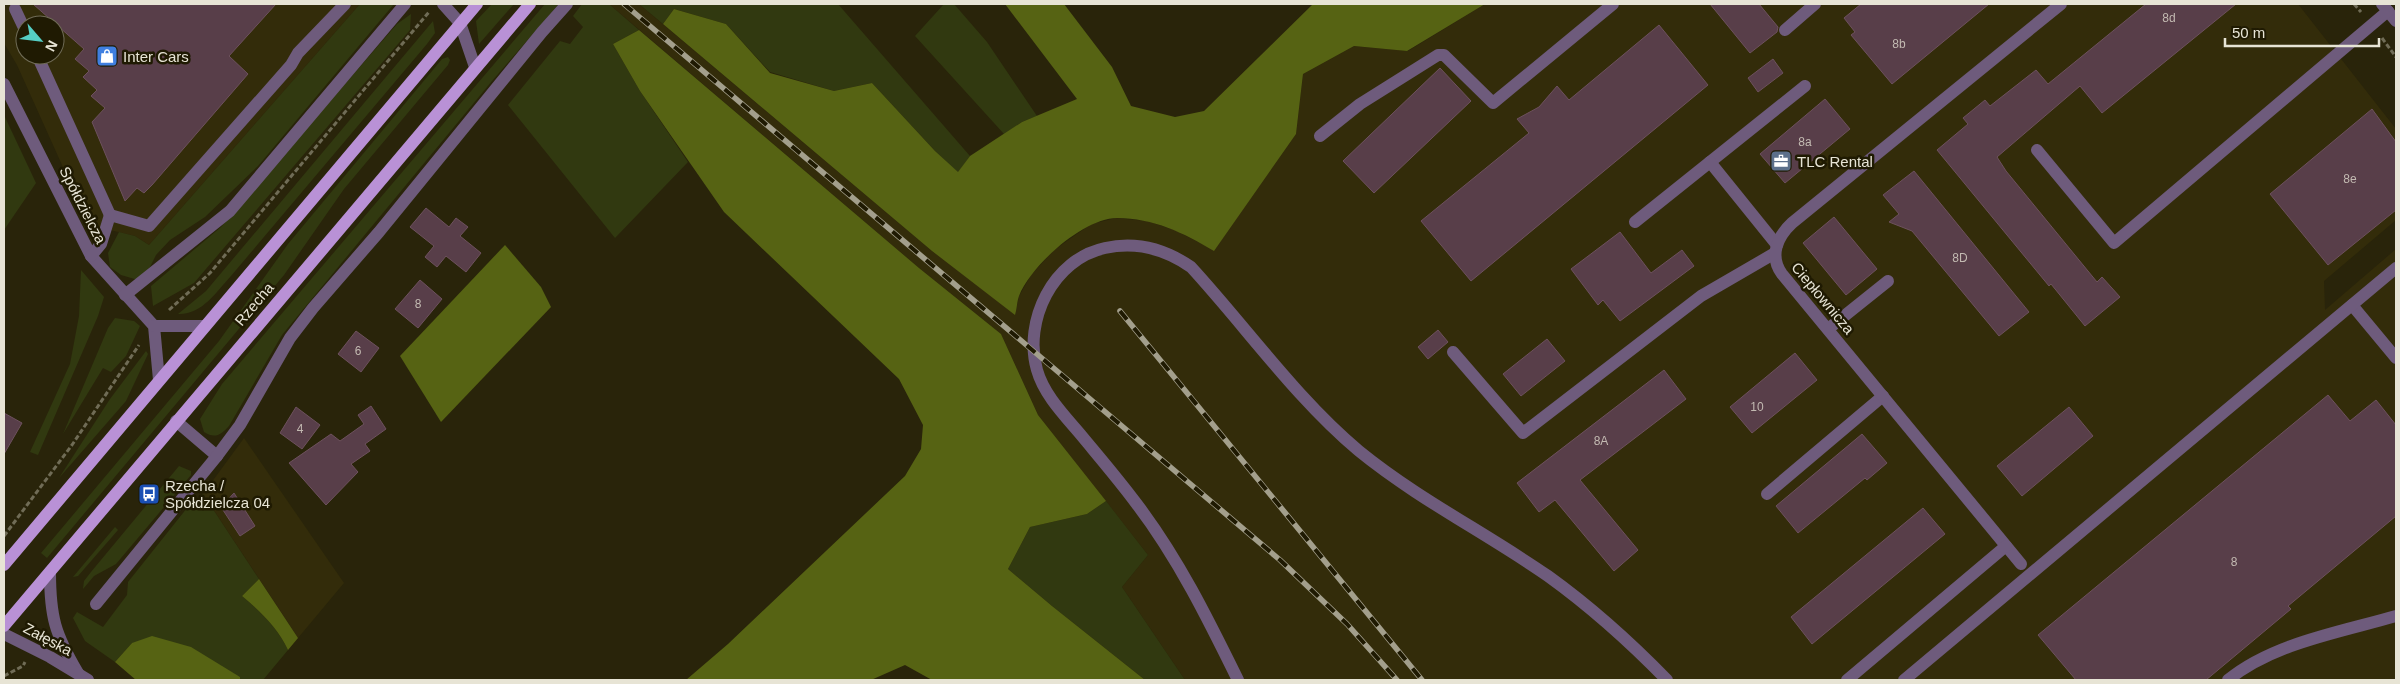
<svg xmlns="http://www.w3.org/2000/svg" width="2400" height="684" font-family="Arial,sans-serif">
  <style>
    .built { fill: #332c0a; fill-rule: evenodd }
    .green { fill: #313910 }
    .forest { fill: #566313 }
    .building { fill: #583e49; stroke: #6d515d }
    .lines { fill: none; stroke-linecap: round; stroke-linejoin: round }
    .path { stroke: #706c56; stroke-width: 3; stroke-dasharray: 5 2.5; stroke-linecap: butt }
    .minor { stroke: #6e5b7c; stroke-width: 12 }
    .major { stroke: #b991d6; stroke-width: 12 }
    .rail-casing { stroke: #a39f8c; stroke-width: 5.5 }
    .rail { stroke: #1f1a02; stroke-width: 4; stroke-dasharray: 11; stroke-linecap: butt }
    .labels { text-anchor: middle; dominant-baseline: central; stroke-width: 5; stroke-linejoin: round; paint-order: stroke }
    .number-label { font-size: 12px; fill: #c3bab2 }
    .poi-label { font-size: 15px; fill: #e7e4d5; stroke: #1f1a02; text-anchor: start }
    .street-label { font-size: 15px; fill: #e7e4d5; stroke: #1f1a02 }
  </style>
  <rect width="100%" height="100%" fill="#29240a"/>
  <!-- built -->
  <g class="built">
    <path d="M4,4H360L149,245L135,236L89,225L17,65L4,43ZM25,25H55V55H25Z"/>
    <polygon points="609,4 639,4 932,251 1015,314 1019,296 1031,275 1054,250 1091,224 1116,218 1147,221 1175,230 1214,250 1296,134 1303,74 1354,46 1408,51 1485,4 2298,4 2396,129 2396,220 2324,281 2325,310 2396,249 2396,680 1185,680 1122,587 1148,555 1038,415 1001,334 919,268"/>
    <polygon points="244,438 344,583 298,638 203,494"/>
  </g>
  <!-- green -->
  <g class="green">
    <polygon points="360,4 394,4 258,166 205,217 170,240 156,255 150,267 138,280 121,275 110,267 108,253 119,232 135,236 149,245"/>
    <polygon points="492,4 514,4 479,44 476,21"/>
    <path d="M545,4H559L492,81L282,335L229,426C221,435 215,439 204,432L200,419L222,384Z"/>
    <polygon points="582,4 609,4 639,30 613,44 640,91 688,162 615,238 508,105 560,41 570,44 583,27 573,16"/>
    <polygon points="639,4 838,4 970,156 958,173 935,151 872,83 834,91 770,72 726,24 674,9 663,24"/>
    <polygon points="944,4 954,4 987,42 1037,116 1022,122 1004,134 915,36"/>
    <polygon points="411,14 410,30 194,283 153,306 151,286 221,227 397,24"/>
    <path d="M433,21L435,33L427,44L231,276C216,292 202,315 178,314L206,291Z"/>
    <polygon points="448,57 450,60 448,65 344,189 284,275 47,558 41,553 219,341 288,244 442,59"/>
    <polygon points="4,115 36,183 4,230"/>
    <polygon points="81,270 104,297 98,316 38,455 30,452 70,364 79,316"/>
    <polygon points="115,318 134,321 140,326 126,356 111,372 103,368 63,434 108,328"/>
    <polygon points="146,351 148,354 126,401 59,478 110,399"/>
    <polygon points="179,466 191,471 191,475 116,564 94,576 83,589 84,581 91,572"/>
    <path d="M203,494L259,579L242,596C260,611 278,628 288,650L263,680H240V677L132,643L115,662L85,641L73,618L77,612L103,627L127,595L128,582L187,508Z"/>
    <polygon points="1106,501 1148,555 1122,587 1185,680 1145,680 1052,606 1008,569 1030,527 1087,514"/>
    <polygon points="115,527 118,530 78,576 73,577"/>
  </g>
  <!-- forest -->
  <g class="forest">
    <path d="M1005,4H1064L1112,67L1131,106L1175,117L1204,111L1313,4H1485L1407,51L1354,46L1303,74L1296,134L1214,251C1184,233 1153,218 1117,218C1084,218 1031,265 1019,296C1017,301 1017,309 1015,315L932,251L663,24L674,9L726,24L770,73L834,91L872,83L935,151L958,172L970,156L1022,122L1077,99Z"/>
    <polygon points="639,30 919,268 1001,334 1038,415 1106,501 1087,514 1030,527 1008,569 1052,606 1145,680 932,680 905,665 871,680 686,680 728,644 905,476 921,449 923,425 899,379 724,212 640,91 613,44"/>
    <polygon points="505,245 541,287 551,307 441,422 400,356"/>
    <path d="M259,579L298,638L288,650C278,628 260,611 242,596Z"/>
    <polygon points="152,636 191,647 240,677 240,680 136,680 115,662 132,643"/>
  </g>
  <!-- building -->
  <g class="building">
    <polygon points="33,4 276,4 229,56 248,74 152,185 144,193 137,188 125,201 92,122 105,108 91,96 97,90 83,77 89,71 75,59 84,49"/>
    <polygon points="1710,4 1759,4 1778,27 1777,32 1750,53"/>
    <polygon points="1861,4 1989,4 1892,84 1851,35 1855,32 1844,18"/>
    <polygon points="2146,4 2236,4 2102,113 2080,86 1997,157 2006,171 2097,282 2102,277 2120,297 2085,326 2051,284 2049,286 1937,150 1968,124 1963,118 1985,100 1990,106 2036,70 2048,84"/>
    <polygon points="1659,25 1708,85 1471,281 1421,221 1529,133 1517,119 1539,107 1557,86 1569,100"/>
    <polygon points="1773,59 1783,73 1758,92 1748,78"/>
    <polygon points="1440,68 1471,101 1374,193 1343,161"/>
    <polygon points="1825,99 1850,129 1785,183 1760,154"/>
    <polygon points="2372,109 2396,142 2396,210 2328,265 2270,194"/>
    <polygon points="1914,171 2029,312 1999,336 1912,231 1889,222 1899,214 1883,195"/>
    <polygon points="426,208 449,227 456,218 468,227 460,236 481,253 466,272 446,256 437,267 425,257 434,246 410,227"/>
    <polygon points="1834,217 1877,269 1846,295 1803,243"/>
    <polygon points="1620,232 1651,273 1682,250 1694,266 1620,321 1603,300 1598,305 1571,269"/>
    <polygon points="420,280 442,299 418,328 395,309"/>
    <polygon points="1438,330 1448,342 1428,359 1418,347"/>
    <polygon points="356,331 379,348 361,372 338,354"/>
    <polygon points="1547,339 1565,361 1521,396 1503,374"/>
    <polygon points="1795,353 1817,380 1752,433 1730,407"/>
    <polygon points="1664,370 1686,399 1580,480 1638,550 1614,571 1555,500 1539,512 1517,483"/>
    <polygon points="2328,395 2350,421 2376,400 2396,425 2396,516 2288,606 2291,609 2206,680 2076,680 2038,635"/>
    <polygon points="371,406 386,429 365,444 370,451 351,464 358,472 326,505 289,463 331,434 340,441 364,424 358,415"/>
    <polygon points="296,407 320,425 302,449 280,433"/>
    <polygon points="2069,407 2093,436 2022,496 1997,466"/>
    <polygon points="4,413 22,423 4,454"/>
    <polygon points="1862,434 1887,463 1867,480 1865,478 1798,533 1776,506"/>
    <polygon points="234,493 255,526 240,536 221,507"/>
    <polygon points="1923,508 1945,534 1812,644 1791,617"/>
  </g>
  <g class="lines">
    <!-- path -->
    <g class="path">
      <polyline points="2354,4 2361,12"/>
      <polyline points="2382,38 2396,57"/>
      <polyline points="169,310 210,273 429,12"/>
      <polyline points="4,536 72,445 139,345"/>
      <polyline points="4,676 23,666 25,662"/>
    </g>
    <!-- minor -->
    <g class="minor">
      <polyline points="443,4 460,23 475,67"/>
      <polyline points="2382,4 2396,21"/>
      <polyline points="15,9 25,30"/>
      <polyline points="1785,30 1815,4"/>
      <polyline points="37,55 110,215"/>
      <polyline points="4,84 91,256 154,326 159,380"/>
      <polyline points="1320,136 1360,104 1438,55 1444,55 1493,103 1613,4"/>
      <polyline points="2037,150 2114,243 2388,11"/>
      <polyline points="1710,162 1805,86"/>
      <polyline points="1635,222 1710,162 1777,245"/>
      <polyline points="91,256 101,244 110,215 149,226 291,65 298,53 345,4"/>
      <polyline points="125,295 230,211 405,4"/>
      <polyline points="2352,305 2396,358"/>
      <polyline points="154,326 205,326"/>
      <polyline points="1828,329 1888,281"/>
      <polyline points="1453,352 1523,433 1701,296 1775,253"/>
      <polyline points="176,421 217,456"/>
      <polyline points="1767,494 1883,396"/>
      <path d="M2021,564L1782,274C1769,256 1777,237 1792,223L2061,4"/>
      <path d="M50,572C50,617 55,634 78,673"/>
      <polyline points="96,604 217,456 240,425 290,338 313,308 379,232 542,32 567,4"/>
      <polyline points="4,634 50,657 88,680"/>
      <path d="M1238,680C1208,619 1178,558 1136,503C1119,480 1100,458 1081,435C1065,416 1044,395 1037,370C1023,321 1053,259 1105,248C1137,241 1165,249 1191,267C1247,328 1295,397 1359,451C1418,499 1486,533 1548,576C1591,607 1630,642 1667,680"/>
      <polyline points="1847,680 2006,546"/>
      <polyline points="1904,680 2396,268"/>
      <path d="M2228,680C2273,643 2341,632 2396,616"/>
    </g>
    <!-- major -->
    <g class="major">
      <polyline points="4,565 477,4"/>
      <polyline points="4,626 530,4"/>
    </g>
    <!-- rail casing -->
    <g class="rail-casing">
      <g id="rail">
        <polyline points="624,4 1280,560 1347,624 1397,680"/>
        <polyline points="1120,311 1422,680"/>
      </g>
    </g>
    <!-- rail -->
    <use href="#rail" class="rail"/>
  </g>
  <!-- icons -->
  <defs>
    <g id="shop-square" transform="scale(1.125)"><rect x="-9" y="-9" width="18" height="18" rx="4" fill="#3f7fe0" stroke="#1f1a02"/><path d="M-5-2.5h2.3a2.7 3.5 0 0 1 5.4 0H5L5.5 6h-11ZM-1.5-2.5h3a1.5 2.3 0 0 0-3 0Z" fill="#fff"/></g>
    <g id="office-square" transform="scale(1.125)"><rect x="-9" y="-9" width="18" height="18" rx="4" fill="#5c6f8a" stroke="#1f1a02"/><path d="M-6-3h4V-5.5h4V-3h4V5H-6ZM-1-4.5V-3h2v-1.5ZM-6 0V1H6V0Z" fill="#fff"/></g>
    <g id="bus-square" transform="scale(1.125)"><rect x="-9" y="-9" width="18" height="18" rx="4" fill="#1a4fb4" stroke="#1f1a02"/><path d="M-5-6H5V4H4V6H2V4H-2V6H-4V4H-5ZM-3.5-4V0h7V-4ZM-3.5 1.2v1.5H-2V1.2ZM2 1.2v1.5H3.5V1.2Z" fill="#fff"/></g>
  </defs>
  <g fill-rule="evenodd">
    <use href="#shop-square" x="107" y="56"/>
    <use href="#office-square" x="1781" y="161"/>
    <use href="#bus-square" x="149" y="494"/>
  </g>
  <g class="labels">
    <!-- number labels -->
    <g class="number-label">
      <text x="2169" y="18">8d</text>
      <text x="1899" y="44">8b</text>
      <text x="1805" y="142">8a</text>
      <text x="2350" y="179">8e</text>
      <text x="1960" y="258">8D</text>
      <text x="418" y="304">8</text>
      <text x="358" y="351">6</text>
      <text x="1757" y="407">10</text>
      <text x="300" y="429">4</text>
      <text x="1601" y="441">8A</text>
      <text x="2234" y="562">8</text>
    </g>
    <!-- poi labels -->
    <g class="poi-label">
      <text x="123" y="56">Inter Cars</text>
      <text x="1797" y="161">TLC Rental</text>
      <text x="165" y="485">Rzecha /<tspan x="165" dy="17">Spółdzielcza 04</tspan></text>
    </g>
    <!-- street labels -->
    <g class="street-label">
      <text transform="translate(83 205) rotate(63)">Spółdzielcza</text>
      <text transform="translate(1823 298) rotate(50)">Ciepłownicza</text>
      <text transform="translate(254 304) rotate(-50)">Rzecha</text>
      <text transform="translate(48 639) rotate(28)">Załęska</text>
    </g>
  </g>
  <!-- border -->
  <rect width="2400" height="684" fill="none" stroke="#e7e4d5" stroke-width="10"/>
  <!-- north arrow -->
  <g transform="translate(40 40) rotate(118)"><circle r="24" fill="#1f1a02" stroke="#6f6b56"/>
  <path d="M0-4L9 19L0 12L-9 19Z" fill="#55cec4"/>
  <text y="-8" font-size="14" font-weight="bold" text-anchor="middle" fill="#e7e4d5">N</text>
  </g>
  <!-- scale -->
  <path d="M2225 38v8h154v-8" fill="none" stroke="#e7e4d5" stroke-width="2.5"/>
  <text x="2232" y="38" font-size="15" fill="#e7e4d5" stroke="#1f1a02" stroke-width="4" paint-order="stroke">50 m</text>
</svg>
